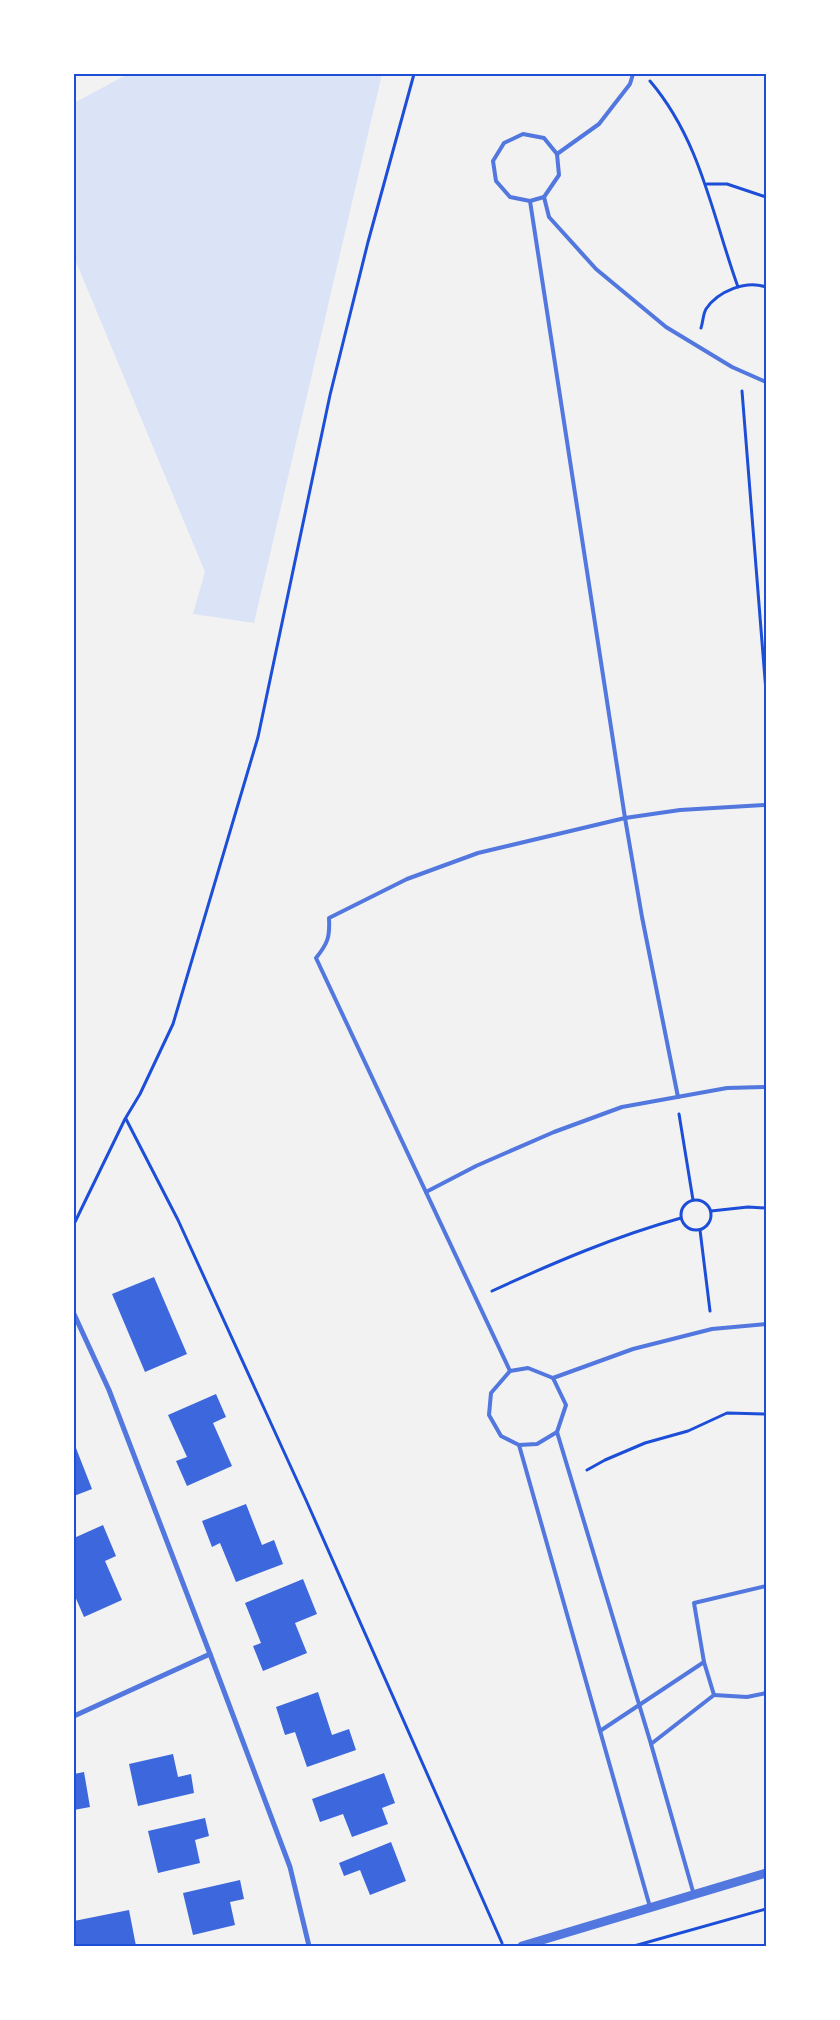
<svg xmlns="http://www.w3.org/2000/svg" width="840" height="2020" font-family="'Space Grotesk',sans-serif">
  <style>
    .green { fill: #dbe4f7 }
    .building { fill: #3d67dc }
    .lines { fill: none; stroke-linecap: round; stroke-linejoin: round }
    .path { stroke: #1d4ed8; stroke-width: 3 }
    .service { stroke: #5277de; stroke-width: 4 }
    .minor { stroke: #5277de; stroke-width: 5 }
    .tertiary { stroke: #5277de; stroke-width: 9 }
    .neatline { fill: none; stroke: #1d4ed8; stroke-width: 2 }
  </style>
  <rect width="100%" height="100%" fill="#f2f2f2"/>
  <!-- green -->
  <polygon class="green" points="128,74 382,74 254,623 193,614 205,572 74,257 74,103"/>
  <!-- building -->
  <g class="building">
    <polygon points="154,1277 187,1354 145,1372 112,1294"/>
    <polygon points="216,1394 226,1417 213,1423 232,1466 187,1486 176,1461 187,1457 168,1415"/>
    <polygon points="74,1443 92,1489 74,1496"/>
    <polygon points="246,1504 262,1545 274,1540 283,1564 236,1582 220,1543 212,1547 202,1521"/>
    <polygon points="103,1525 116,1556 105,1561 122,1600 84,1617 74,1594 74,1538"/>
    <polygon points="303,1579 317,1614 295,1623 307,1653 263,1671 253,1646 261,1643 245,1603"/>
    <polygon points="318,1692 332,1735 349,1729 356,1750 307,1767 295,1732 285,1735 276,1707"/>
    <polygon points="173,1754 178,1777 191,1774 194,1793 138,1806 129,1764"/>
    <polygon points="84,1772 90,1807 74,1810 74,1774"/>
    <polygon points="384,1773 395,1803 382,1808 388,1824 352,1837 343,1814 320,1822 312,1799"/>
    <polygon points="205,1818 209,1836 195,1840 200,1863 158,1873 148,1831"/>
    <polygon points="391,1842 406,1881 370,1895 360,1870 344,1876 339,1863"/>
    <polygon points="240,1880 244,1899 230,1902 235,1925 193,1935 183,1893"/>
    <polygon points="129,1910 136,1946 74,1946 74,1921"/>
  </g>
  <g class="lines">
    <!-- path -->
    <g class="path">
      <path d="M650,81C701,141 712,215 738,287"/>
      <polyline points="707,184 727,184 766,197"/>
      <path d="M701,328C703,322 703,314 706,309C718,291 746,280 766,287"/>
      <polyline points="742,391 766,692"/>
      <polyline points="679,1114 693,1200"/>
      <polyline points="126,1119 178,1220 306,1500 502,1943"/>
      <circle cx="696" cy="1215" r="15"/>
      <polyline points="711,1211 748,1207 766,1208"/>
      <polyline points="74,1224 125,1119 140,1094 173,1024 258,737 330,395 368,242 414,74"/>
      <polyline points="700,1230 710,1311"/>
      <path d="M492,1291C553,1263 616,1236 681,1218"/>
      <polyline points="587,1470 605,1460 645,1443 688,1431 727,1413 766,1414"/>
      <polyline points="634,1946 766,1909"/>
    </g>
    <!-- service -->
    <g class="service">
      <polygon points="523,134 544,138 557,154 559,175 544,197 530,201 510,197 496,181 493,161 504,143"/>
      <polyline points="557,154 599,124 630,84 633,74"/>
      <polyline points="544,197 549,217 596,269 666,327 732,367 766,382"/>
      <polyline points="530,201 625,818 642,917 678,1097"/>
      <polyline points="426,1192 476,1166 554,1132 622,1107 727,1088 766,1087"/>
      <polygon points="528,1368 553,1378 566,1405 557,1432 537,1444 519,1445 501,1436 489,1415 491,1393 510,1371"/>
      <path d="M510,1371L316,958C328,943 330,937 329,918L407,879L478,853L625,818L680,810L766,805"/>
      <polyline points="553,1378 633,1349 712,1329 766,1324"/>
      <polyline points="557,1432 651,1744 694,1895"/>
      <polyline points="519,1445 650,1907"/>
      <polyline points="714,1695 747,1697 766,1693"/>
      <polyline points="600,1731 704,1662 694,1603 766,1586"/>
      <polyline points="651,1744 714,1695 704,1662"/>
    </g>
    <!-- minor -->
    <g class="minor">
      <polyline points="74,1314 109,1390 210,1654 290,1867 309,1946"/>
      <polyline points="74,1716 210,1654"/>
    </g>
    <!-- tertiary -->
    <polyline class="tertiary" points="522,1946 766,1873"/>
  </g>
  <!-- border -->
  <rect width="840" height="2020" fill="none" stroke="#ffffff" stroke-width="150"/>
  <rect x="75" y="75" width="690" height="1870" class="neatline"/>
</svg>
